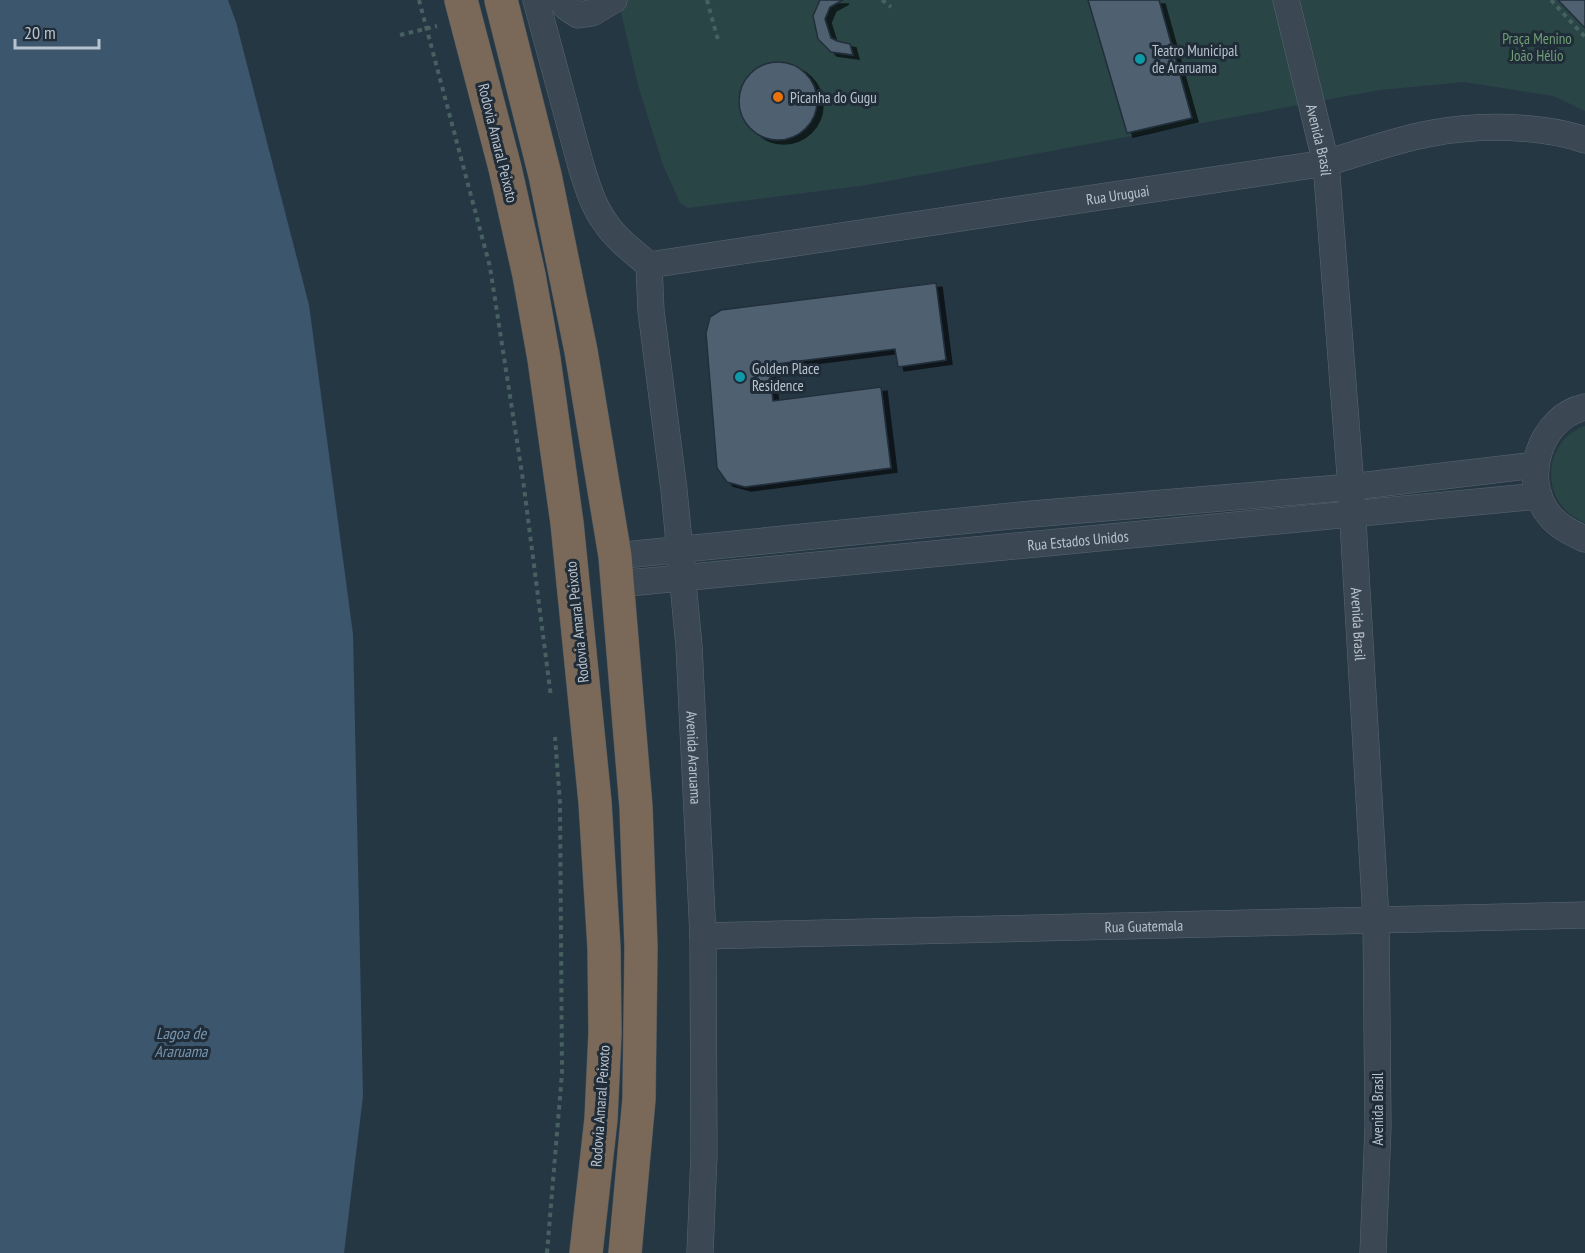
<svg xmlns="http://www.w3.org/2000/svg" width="1585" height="1253" font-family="'PT Sans Narrow',sans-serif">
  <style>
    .green { fill: #294545 }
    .water { fill: #3c566d }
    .building { fill: #4f606f; stroke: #222f3b; stroke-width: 1.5; filter: url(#shadow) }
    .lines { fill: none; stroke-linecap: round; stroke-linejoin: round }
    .street-casing { stroke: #5a6671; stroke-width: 27 }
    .highway-casing { stroke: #46535e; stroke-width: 34 }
    .path { stroke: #476161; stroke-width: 4; stroke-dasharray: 4.5 4.5; stroke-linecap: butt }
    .street { stroke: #3b4853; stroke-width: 26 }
    .highway { stroke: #7a6958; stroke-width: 33 }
    .culture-dot { fill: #0f9aa8; stroke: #202d39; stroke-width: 2 }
    .food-dot { fill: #e8710a; stroke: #202d39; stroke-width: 2 }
    .labels { text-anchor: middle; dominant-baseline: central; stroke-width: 6; stroke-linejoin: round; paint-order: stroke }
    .park-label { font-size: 15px; fill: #6f9e74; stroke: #202d39 }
    .poi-label { font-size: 15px; fill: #b9c3cd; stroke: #202d39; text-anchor: start }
    .street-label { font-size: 15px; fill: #b9c3cd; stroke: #202d39 }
    .water-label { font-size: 16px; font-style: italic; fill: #7896b0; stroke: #202d39 }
  </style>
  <defs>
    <filter id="shadow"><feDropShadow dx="6" dy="4" stdDeviation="0" flood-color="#0009"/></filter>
  </defs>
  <rect width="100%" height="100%" fill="#263744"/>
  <!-- green -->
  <g class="green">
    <polygon points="618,0 1585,0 1585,111 1553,96 1464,82 1380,90 867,185 688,208 680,203 663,165 639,89"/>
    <path d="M1585,426V523C1575,518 1566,513 1560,503C1541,476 1554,436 1585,426Z"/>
  </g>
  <!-- water -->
  <polygon class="water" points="0,0 228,0 236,22 309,305 353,634 363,1096 344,1253 0,1253"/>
  <!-- building -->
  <g class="building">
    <polygon points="820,0 843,0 830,7 825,19 831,38 837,41 850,44 853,55 831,52 818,39 813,16"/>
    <polygon points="1088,0 1159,0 1192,118 1127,133"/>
    <polygon points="1558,0 1585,0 1585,28"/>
    <circle cx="778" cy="101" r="39"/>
    <polygon points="936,283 946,360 898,367 895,349 769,365 773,401 881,387 891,468 745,487 727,482 717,468 706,333 710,317 721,310"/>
  </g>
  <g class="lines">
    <!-- street casing -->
    <g class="street-casing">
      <g id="street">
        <path d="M536,0L581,166C587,185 593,206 605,222C616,239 634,252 649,265"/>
        <polyline points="561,0 566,7 578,15 592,13 614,0"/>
        <path id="s1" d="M1286,0L1326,163L1351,487L1376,919L1378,1127L1373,1253"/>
        <path id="s2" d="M649,265L651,311L674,490L689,646L703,936L704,1154L700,1253"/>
        <path id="s3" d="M649,265L1326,163C1361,153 1397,139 1433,133C1479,124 1541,125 1585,140"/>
        <path d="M1585,407C1539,417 1520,481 1550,516C1560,528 1572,533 1585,539"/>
        <polyline points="615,556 1021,515 1351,487 1535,465"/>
        <path id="s4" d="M618,584L1539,496"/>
        <path id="s5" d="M703,936L1585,915"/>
      </g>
    </g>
    <!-- highway casing -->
    <g class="highway-casing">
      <g id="highway">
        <polyline points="461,0 505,168 529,275 544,359 567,523 595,802 604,948 605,1033 601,1119 586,1253"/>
        <polyline points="501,0 545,175 581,351 615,556 636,807 641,947 639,1099 625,1253"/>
      </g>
    </g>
    <!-- path -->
    <g class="path">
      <polyline points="419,0 490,267 523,480 551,697"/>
      <polyline points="707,0 718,40"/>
      <polyline points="882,0 891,7"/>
      <polyline points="1551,0 1585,37"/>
      <polyline points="400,35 437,26"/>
      <polyline points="547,1253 562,1073 560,803 555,737"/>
    </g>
    <!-- street -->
    <use href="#street" class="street"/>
    <!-- highway -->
    <use href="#highway" class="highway"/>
  </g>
  <!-- markers -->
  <g class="culture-dot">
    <circle cx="1140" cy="59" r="6"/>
    <circle cx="740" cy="377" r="6"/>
  </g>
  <circle class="food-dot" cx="778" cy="97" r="6"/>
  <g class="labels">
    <!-- park labels -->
    <g class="park-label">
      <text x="1537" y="38">Praça Menino<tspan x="1537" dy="17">João Hélio</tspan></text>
    </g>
    <!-- poi labels -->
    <g class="poi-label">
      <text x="1152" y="50">Teatro Municipal<tspan x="1152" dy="17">de Araruama</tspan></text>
      <text x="790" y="97">Picanha do Gugu</text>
      <text x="752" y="368">Golden Place<tspan x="752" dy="17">Residence</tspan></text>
    </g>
    <!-- street labels -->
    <g class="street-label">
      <text stroke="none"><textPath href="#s1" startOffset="144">Avenida Brasil</textPath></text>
      <text transform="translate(498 143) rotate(76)">Rodovia Amaral Peixoto</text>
      <text stroke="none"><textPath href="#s3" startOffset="474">Rua Uruguai</textPath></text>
      <text stroke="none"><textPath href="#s4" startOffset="462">Rua Estados Unidos</textPath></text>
      <text transform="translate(577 622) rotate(-96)">Rodovia Amaral Peixoto</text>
      <text stroke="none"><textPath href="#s1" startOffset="630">Avenida Brasil</textPath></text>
      <text stroke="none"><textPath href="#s2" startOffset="495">Avenida Araruama</textPath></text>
      <text stroke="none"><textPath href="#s5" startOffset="441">Rua Guatemala</textPath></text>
      <text transform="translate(600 1106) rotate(-86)">Rodovia Amaral Peixoto</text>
      <text transform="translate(1377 1109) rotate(-90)">Avenida Brasil</text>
    </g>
    <!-- water labels -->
    <g class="water-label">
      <text x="181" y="1033">Lagoa de<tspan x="181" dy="18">Araruama</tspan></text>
    </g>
  </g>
  <!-- scale -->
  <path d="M15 39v9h84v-9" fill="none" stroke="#b9c3cd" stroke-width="3"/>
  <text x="24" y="39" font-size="18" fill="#b9c3cd" stroke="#202d39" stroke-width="4.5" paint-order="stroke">20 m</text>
</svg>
